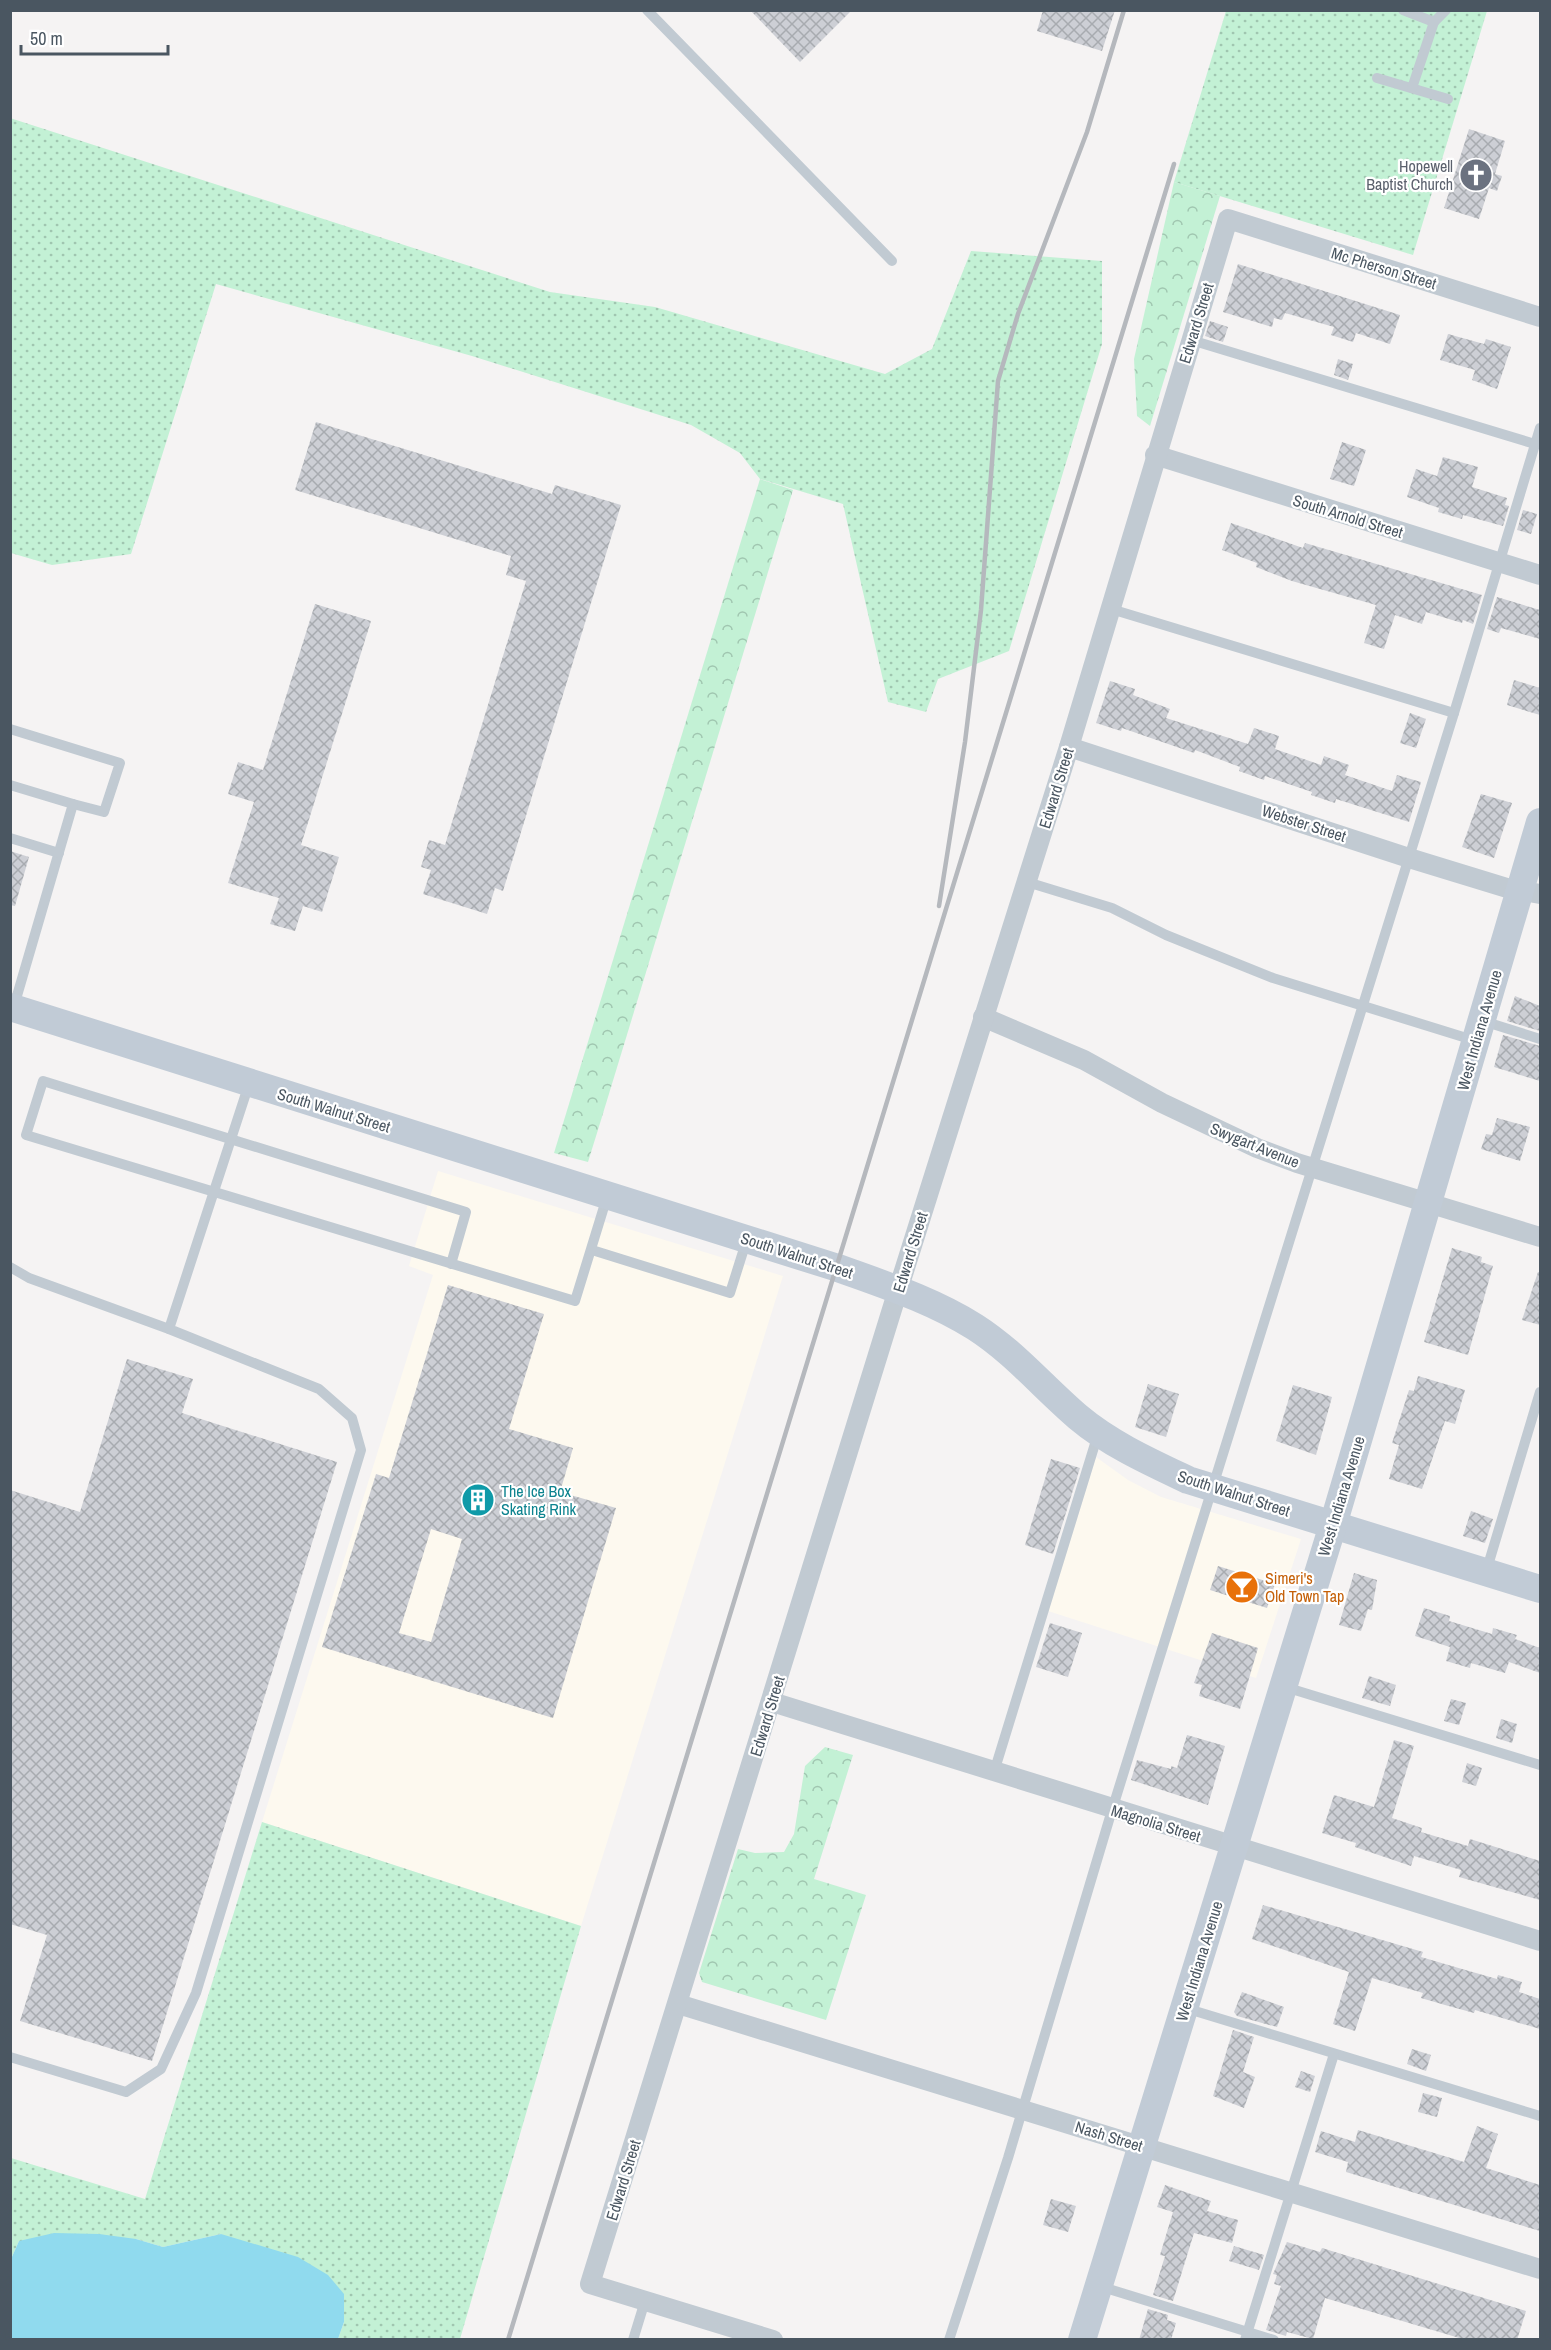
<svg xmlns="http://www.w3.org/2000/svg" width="1551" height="2350" font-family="'Archivo Narrow',sans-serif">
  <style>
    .commercial { fill: #fdf9ef }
    .grass { fill: url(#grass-dots) }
    .forest { fill: url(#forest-crowns) }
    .water { fill: #90daee }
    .building { fill: url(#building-cross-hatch); fill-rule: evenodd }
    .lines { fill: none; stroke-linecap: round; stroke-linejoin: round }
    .lane { stroke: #c1cad2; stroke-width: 10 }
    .street { stroke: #c1cad2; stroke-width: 20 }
    .secondary { stroke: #c1cbd6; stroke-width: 28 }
    .rail { stroke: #b5b8bd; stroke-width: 4.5 }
    .labels { text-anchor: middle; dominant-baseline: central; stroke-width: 4.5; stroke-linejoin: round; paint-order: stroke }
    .worship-label { font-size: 16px; fill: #5b616d; stroke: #fff; text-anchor: end }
    .street-label { font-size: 16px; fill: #4a5661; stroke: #fff }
    .culture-label { font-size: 16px; fill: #0d838f; stroke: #fff; text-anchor: start }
    .food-label { font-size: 16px; fill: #c56008; stroke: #fff; text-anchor: start }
  </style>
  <defs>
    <pattern id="grass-dots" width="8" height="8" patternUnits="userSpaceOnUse" patternTransform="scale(1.5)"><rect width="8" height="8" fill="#c3f1d5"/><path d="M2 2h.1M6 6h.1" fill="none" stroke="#a0c6b0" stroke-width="1.8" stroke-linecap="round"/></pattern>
    <pattern id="forest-crowns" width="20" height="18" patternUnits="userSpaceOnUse" patternTransform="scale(1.5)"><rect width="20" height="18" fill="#c3f1d5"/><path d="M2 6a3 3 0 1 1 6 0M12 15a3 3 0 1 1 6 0" fill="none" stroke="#a0c6b0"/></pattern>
    <pattern id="building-cross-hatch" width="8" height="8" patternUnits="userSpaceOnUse" patternTransform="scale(1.5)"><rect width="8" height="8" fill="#cdcfd5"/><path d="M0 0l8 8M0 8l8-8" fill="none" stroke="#a8abb0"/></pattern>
  </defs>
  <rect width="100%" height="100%" fill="#f5f3f3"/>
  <!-- commercial -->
  <g class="commercial">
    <polygon points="438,1171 783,1276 581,1926 262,1822 433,1275 409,1266"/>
    <polygon points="1096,1457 1128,1480 1161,1497 1301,1539 1256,1678 1048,1611"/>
  </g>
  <!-- grass -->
  <g class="grass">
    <polygon points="1226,11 1487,11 1413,255 1174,182"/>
    <polygon points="10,118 550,292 655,307 885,374 932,349 971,251 1102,261 1102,344 1009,651 938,679 926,712 888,702 843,504 760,479 740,453 691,425 472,356 216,284 131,554 52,565 11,553"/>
    <polygon points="262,1822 581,1926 460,2339 338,2339 344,2322 221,2234 163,2247 136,2239 19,2241 11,2259 11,2158 145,2199"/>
  </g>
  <!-- forest -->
  <g class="forest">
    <polygon points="1174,182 1220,196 1150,426 1137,416 1134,359"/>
    <polygon points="760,479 793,490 601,1120 588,1162 554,1153"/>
    <polygon points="825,1747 853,1755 814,1879 866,1895 826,2020 702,1982 699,1973 738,1849 755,1853 784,1852 794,1834 805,1766"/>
  </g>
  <!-- water -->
  <polygon class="water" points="54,2233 99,2234 136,2239 163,2247 221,2234 298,2257 328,2275 344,2294 344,2322 338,2339 11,2339 11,2259 19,2241"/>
  <!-- building -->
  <g class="building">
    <polygon points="750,10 852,10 800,62"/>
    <polygon points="1043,10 1115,10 1102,51 1037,31"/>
    <polygon points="1469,129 1505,141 1495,174 1502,176 1497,191 1489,188 1479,219 1444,208"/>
    <polygon points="1238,264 1400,315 1390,344 1356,333 1353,342 1331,335 1334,327 1285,313 1282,320 1274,318 1272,327 1223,312"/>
    <polygon points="1210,321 1228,327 1223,342 1205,336"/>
    <polygon points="1448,334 1484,344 1486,339 1511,347 1497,389 1472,380 1475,370 1440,360"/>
    <polygon points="1338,359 1353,364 1348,380 1334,375"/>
    <polygon points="316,422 552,494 555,485 621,505 503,891 495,888 487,914 423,894 431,870 421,867 429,840 445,845 526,581 506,575 511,556 295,490"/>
    <polygon points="1342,442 1366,450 1354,486 1330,479"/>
    <polygon points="1443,457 1478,467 1472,487 1507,498 1505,505 1509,506 1503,526 1463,515 1462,519 1438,512 1439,508 1407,497 1416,469 1437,476"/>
    <polygon points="1523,510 1537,514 1531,534 1517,530"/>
    <polygon points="1231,523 1303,548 1305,543 1482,595 1473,624 1463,620 1462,623 1426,612 1422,624 1395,615 1384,649 1364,643 1376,605 1292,581 1256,567 1257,563 1222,550"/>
    <polygon points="1497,597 1540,610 1540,639 1501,628 1499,633 1487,629"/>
    <polygon points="315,604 371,621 301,845 339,857 322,912 303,906 295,931 270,924 279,898 228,883 254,802 228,794 238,762 263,770"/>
    <polygon points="1514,680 1540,688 1540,715 1507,705"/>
    <polygon points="1110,681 1135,689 1133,695 1170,709 1166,718 1248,744 1254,728 1279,736 1275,749 1321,765 1324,756 1349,765 1345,775 1392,791 1397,775 1421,782 1409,822 1336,799 1335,803 1311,795 1312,792 1265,776 1264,780 1239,771 1240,767 1195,750 1194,753 1122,728 1121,731 1096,723"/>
    <polygon points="1410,713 1426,719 1416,748 1400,743"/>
    <polygon points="1481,794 1512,803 1494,858 1462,847"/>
    <polygon points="10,851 29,857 15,906 10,905"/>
    <polygon points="1515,996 1540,1006 1540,1031 1507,1021"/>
    <polygon points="1503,1035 1540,1046 1540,1081 1494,1067"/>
    <polygon points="1497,1118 1530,1127 1520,1161 1481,1149 1486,1134 1492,1135"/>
    <polygon points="1452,1248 1482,1257 1481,1262 1493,1266 1468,1355 1424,1342"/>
    <polygon points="1538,1272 1540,1272 1540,1325 1522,1320"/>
    <path d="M448,1285L544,1314L509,1429L573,1448L560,1492L616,1508L553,1718L322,1647L376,1474L389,1478ZM431,1529L462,1539L431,1642L399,1633Z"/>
    <polygon points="127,1359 193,1379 182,1413 337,1462 152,2061 20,2021 47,1935 10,1924 10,1490 80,1512"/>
    <polygon points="1418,1376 1465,1390 1455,1424 1445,1421 1422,1489 1389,1479 1399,1445 1392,1443 1409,1390 1414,1391"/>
    <polygon points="1148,1384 1179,1394 1166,1437 1135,1427"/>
    <polygon points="1293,1385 1332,1397 1316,1455 1276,1441"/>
    <polygon points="1051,1459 1080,1468 1053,1554 1025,1545"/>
    <polygon points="1471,1511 1493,1519 1485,1543 1463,1536"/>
    <polygon points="1218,1566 1275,1584 1267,1608 1210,1590"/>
    <polygon points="1354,1573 1377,1580 1372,1610 1368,1609 1361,1631 1339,1625"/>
    <polygon points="1424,1608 1450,1616 1449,1621 1492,1634 1493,1628 1517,1635 1515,1639 1540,1648 1540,1673 1509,1662 1505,1673 1471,1663 1470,1668 1446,1661 1450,1647 1415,1636"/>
    <polygon points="1050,1623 1082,1633 1068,1677 1036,1667"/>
    <polygon points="1212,1633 1258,1648 1240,1709 1199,1696 1202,1685 1194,1683"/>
    <polygon points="1369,1676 1396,1685 1390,1706 1362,1698"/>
    <polygon points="1451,1699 1466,1703 1459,1725 1444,1721"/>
    <polygon points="1501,1719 1517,1724 1512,1743 1496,1738"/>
    <polygon points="1187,1735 1225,1746 1208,1805 1131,1780 1137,1760 1171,1769 1171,1766 1177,1768"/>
    <polygon points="1394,1740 1414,1746 1392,1818 1422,1828 1421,1832 1468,1846 1470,1839 1540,1861 1540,1900 1459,1877 1461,1870 1414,1856 1411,1866 1355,1847 1356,1843 1322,1833 1334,1795 1374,1807"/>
    <polygon points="1467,1763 1482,1768 1476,1786 1462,1782"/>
    <polygon points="1263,1905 1423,1952 1421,1957 1462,1969 1497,1979 1498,1975 1522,1982 1519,1992 1540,1999 1540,2029 1475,2010 1474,2013 1445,2005 1421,1998 1423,1993 1372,1978 1355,2031 1333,2024 1349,1972 1252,1939"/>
    <polygon points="1242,1992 1284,2007 1277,2027 1237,2016 1234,2012"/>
    <polygon points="1233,2030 1254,2037 1243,2072 1255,2077 1244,2108 1213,2096"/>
    <polygon points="1412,2049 1431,2055 1426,2071 1407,2064"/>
    <polygon points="1301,2071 1315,2076 1310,2092 1295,2087"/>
    <polygon points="1423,2093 1442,2098 1437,2117 1418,2112"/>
    <polygon points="1477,2126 1498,2134 1486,2168 1540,2185 1540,2231 1346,2172 1348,2162 1315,2152 1321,2131 1355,2142 1358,2130 1464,2162"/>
    <polygon points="1165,2185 1211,2201 1207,2211 1238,2220 1232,2243 1194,2233 1173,2301 1153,2295 1165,2256 1160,2255 1173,2212 1157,2207"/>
    <polygon points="1051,2199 1076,2206 1068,2232 1043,2225"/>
    <polygon points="1287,2242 1320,2252 1322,2248 1526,2311 1517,2340 1466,2340 1325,2298 1313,2339 1287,2332 1286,2336 1266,2330 1281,2286 1274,2284 1277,2275 1273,2274"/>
    <polygon points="1234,2246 1264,2255 1259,2270 1229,2261"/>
    <polygon points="1148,2309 1168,2315 1167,2320 1176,2323 1171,2340 1139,2340"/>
  </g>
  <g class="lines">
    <!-- lane -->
    <g class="lane">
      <polyline points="647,10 892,261"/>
      <polyline points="1403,10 1434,22 1446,10"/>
      <polyline points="1377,78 1448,99"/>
      <polyline points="1412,88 1434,22"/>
      <polyline points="1191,340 1535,444"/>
      <polyline points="1111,609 1454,713"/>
      <polyline points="10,729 120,763 104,812 73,804"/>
      <polyline points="10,785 73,804 14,1006"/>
      <polyline points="10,838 59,853"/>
      <polyline points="1027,882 1112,908 1166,935 1273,978 1473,1040"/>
      <polyline points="1483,1021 1540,1039"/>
      <polyline points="592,1250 730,1293 747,1239"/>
      <path d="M451,1264L466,1212L43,1081L26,1135C208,1191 391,1246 575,1301L607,1197"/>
      <polyline points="10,1267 29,1278 169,1329"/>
      <polyline points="1486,1572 1540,1392"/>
      <polyline points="1285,1687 1540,1765"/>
      <polyline points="994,1772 1098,1434"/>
      <polyline points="1185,2008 1540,2116"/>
      <polyline points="10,2057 126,2092 161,2069 196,1993 361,1450 352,1418 319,1389 169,1329 249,1084"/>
      <polyline points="1099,2286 1274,2340"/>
      <polyline points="633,2340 645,2301"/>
      <polyline points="949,2340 1008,2158 1112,1810 1454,713 1540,428"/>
      <polyline points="1245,2340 1334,2054"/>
    </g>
    <!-- street -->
    <g class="street">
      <polyline points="1155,455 1540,575"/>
      <polyline points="1069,747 1409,858 1507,888 1540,894"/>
      <polyline points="983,1017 1084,1060 1162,1103 1257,1148 1297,1163 1540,1237"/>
      <polyline points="772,1702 1540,1941"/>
      <polyline points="678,2004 1540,2269"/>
      <polyline points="773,2340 590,2284 898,1290 1069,747 1228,219 1540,317"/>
    </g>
    <!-- secondary -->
    <g class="secondary">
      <path d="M10,1007L838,1268C885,1285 932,1300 975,1327C1014,1352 1043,1387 1078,1417C1110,1444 1150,1462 1188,1480L1540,1589"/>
      <polyline points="1082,2340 1333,1525 1540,822"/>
    </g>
    <!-- rail -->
    <g class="rail">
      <polyline points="939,906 965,742 981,610 998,381 1018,314 1087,132 1124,10"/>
      <polyline points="508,2340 1174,164"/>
    </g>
  </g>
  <!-- icons -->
  <defs>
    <g id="church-disc" transform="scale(1.725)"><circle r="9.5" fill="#6b7280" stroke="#fff"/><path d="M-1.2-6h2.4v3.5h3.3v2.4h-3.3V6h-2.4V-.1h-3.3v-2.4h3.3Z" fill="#fff"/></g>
    <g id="building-disc" transform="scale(1.725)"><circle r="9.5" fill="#0f9aa8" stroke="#fff"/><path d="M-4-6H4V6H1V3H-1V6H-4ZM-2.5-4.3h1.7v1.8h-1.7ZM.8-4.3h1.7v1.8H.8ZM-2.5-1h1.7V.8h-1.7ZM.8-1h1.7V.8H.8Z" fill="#fff"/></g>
    <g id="bar-disc" transform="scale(1.725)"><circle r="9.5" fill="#e8710a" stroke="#fff"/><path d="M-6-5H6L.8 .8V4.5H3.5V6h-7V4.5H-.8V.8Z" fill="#fff"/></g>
  </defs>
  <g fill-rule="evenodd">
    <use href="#church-disc" x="1476" y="175"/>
    <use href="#building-disc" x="478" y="1500"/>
    <use href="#bar-disc" x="1242" y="1587"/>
  </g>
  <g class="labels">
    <!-- worship labels -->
    <g class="worship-label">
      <text x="1453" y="166">Hopewell<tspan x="1453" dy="18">Baptist Church</tspan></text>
    </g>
    <!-- street labels -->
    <g class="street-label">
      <text transform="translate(1384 268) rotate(17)">Mc Pherson Street</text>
      <text transform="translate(1196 323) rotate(-73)">Edward Street</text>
      <text transform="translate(1348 516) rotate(17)">South Arnold Street</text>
      <text transform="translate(1056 788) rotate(-73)">Edward Street</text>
      <text transform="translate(1304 823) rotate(18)">Webster Street</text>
      <text transform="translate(1479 1030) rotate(-74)">West Indiana Avenue</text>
      <text transform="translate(334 1110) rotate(17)">South Walnut Street</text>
      <text transform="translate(1255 1145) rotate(22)">Swygart Avenue</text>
      <text transform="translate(910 1252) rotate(-73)">Edward Street</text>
      <text transform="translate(797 1255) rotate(18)">South Walnut Street</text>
      <text transform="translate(1234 1493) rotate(18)">South Walnut Street</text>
      <text transform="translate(1341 1496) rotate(-73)">West Indiana Avenue</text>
      <text transform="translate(767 1716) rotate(-73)">Edward Street</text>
      <text transform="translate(1156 1823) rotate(17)">Magnolia Street</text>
      <text transform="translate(1199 1961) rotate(-73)">West Indiana Avenue</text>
      <text transform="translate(1109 2136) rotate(17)">Nash Street</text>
      <text transform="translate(623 2180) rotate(-73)">Edward Street</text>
    </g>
    <!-- culture labels -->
    <g class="culture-label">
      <text x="501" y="1491">The Ice Box<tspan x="501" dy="18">Skating Rink</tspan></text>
    </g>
    <!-- food labels -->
    <g class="food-label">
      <text x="1265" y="1578">Simeri's<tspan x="1265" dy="18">Old Town Tap</tspan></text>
    </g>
  </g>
  <!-- border -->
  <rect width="1551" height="2350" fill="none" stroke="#4a5661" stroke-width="24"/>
  <!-- scale -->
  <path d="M21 45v9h147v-9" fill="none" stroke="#4a5661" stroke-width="3"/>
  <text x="30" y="45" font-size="18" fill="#4a5661" stroke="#ffffff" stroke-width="4.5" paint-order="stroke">50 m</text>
</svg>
